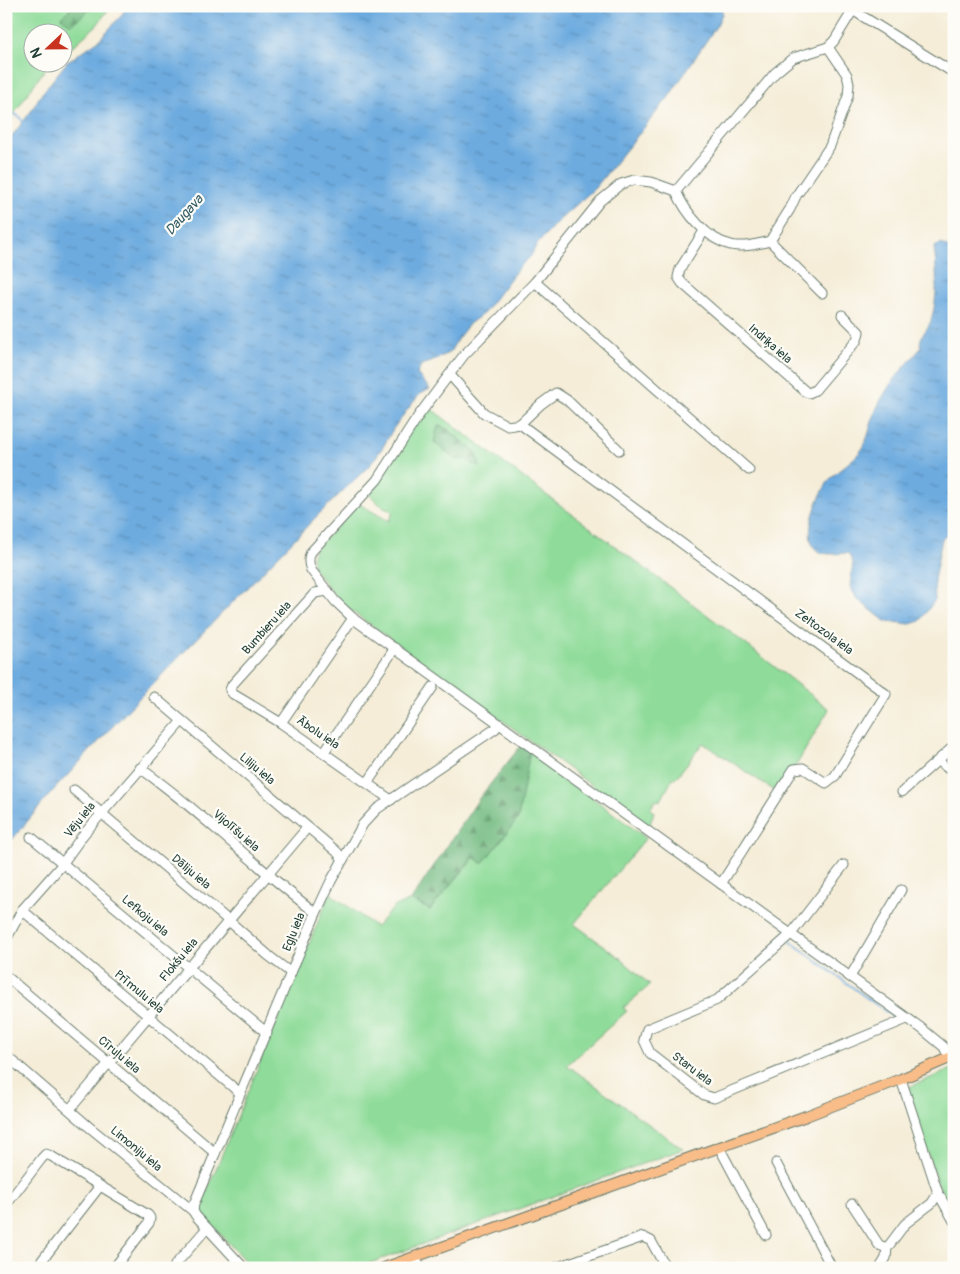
<svg xmlns="http://www.w3.org/2000/svg" width="960" height="1274" font-family="Pangolin,sans-serif">
  <style>
    .green { fill: #8fdc9a; stroke: #578c67; fill-rule: evenodd }
    .forest { fill: url(#forest-firs); stroke: #497c5b }
    .water { fill: url(#water-ripples); stroke: #46748a }
    .lines { fill: none; stroke-linecap: round; stroke-linejoin: round }
    .stream { stroke: #6dabdf; stroke-width: 2 }
    .minor-casing { stroke: #6a7b6d; stroke-width: 11 }
    .major-casing { stroke: #6a7b6d; stroke-width: 12 }
    .minor { stroke: #fff; stroke-width: 9 }
    .major { stroke: #f8bd89; stroke-width: 10 }
    .labels { text-anchor: middle; dominant-baseline: central; stroke-width: 4.5; stroke-linejoin: round; paint-order: stroke }
    .street-label { font-size: 12px; fill: #1f3d34; stroke: #fdfcf7 }
    .water-label { font-size: 14px; font-style: italic; fill: #365e67; stroke: #fdfcf7 }
  </style>
  <defs>
    <pattern id="forest-firs" width="22" height="20" patternUnits="userSpaceOnUse" patternTransform="scale(1.25)"><rect width="22" height="20" fill="#73bc82"/><path d="M5 1l3.5 6h-7zM16 11l3.5 6h-7z" fill="#5e9a6b"/></pattern>
    <pattern id="water-ripples" width="26" height="14" patternUnits="userSpaceOnUse" patternTransform="scale(1.25)"><rect width="26" height="14" fill="#6dabdf"/><path d="M2 4q2-2 4 0t4 0M15 11q2-2 4 0t4 0" fill="none" stroke="#598cb6"/></pattern>
  </defs>
  <rect width="100%" height="100%" fill="#fdfcf7"/>
  <filter id="ink" filterUnits="userSpaceOnUse"><feTurbulence type="fractalNoise" baseFrequency=".02" numOctaves="2"/><feDisplacementMap in="SourceGraphic" scale="10" xChannelSelector="R" yChannelSelector="G"/><feConvolveMatrix kernelMatrix="1 2 1 2 8 2 1 2 1" color-interpolation-filters="sRGB"/></filter>
  <filter id="wash" filterUnits="userSpaceOnUse"><feTurbulence type="fractalNoise" baseFrequency=".0096" numOctaves="4" result="noise"/><feDisplacementMap in="SourceGraphic" scale="20" xChannelSelector="R" yChannelSelector="G"/><feGaussianBlur stdDeviation="1.12" result="paint"/><feColorMatrix in="noise" values="0 0 0 0 0 0 0 0 0 0 0 0 0 0 0 0 0 1.4 0 .05"/><feComposite in="paint" operator="in"/></filter>
  <g filter="url(#wash)">
    <rect width="100%" height="100%" fill="#f5edd8"/>
    <!-- green -->
    <g class="green">
      <polygon points="6,6 111,6 97,25 63,55 62,32 32,32 32,62 52,63 47,66 6,125"/>
      <path d="M426,408H430L730,632L829,709L797,764L790,770L775,791L703,743L675,779L673,778L661,800L655,801L650,809L654,812L649,827L342,604L314,569L312,558L315,549L359,504L389,521L393,512L379,504L368,493ZM438,426L465,459H454Z"/>
      <polygon points="530,751 646,838 574,924 619,957 650,985 623,1008 627,1011 567,1065 683,1149 357,1268 251,1268 199,1210 330,893 376,927 394,907 411,900 430,909 475,857 481,863"/>
      <polygon points="954,1068 954,1217 935,1177 907,1088"/>
    </g>
    <!-- forest -->
    <g class="forest">
      <polygon points="74,6 94,6 71,25 61,17"/>
      <polygon points="438,425 449,430 477,453 480,467 465,459 454,459 434,442"/>
      <polygon points="523,743 530,751 518,819 482,864 474,857 430,910 411,900 480,797"/>
    </g>
    <!-- water -->
    <g class="water">
      <polygon points="127,6 722,6 722,14 717,25 668,98 595,188 556,223 537,244 531,256 519,267 484,313 469,324 458,338 450,352 431,362 421,365 417,374 430,389 420,394 407,410 393,429 383,447 370,465 320,513 140,697 51,793 6,847 6,144 32,110 40,96 67,62 99,40 121,16"/>
      <path d="M942,244L954,251V529L942,539L934,580L935,600L920,621L910,624L885,621L857,599L850,586L853,562L848,553C838,553 827,556 818,551C799,539 820,491 831,478C840,468 859,457 864,446C869,435 871,422 876,410C886,386 904,368 921,348C917,335 930,330 932,317C938,295 937,270 934,247Z"/>
    </g>
    <g class="lines">
      <!-- stream -->
      <g class="stream">
        <polyline points="6,110 20,117 23,122"/>
        <polyline points="791,942 897,1020"/>
      </g>
    </g>
  </g>
  <g filter="url(#ink)">
    <g class="lines">
      <!-- minor casing -->
      <g class="minor-casing">
        <g id="minor">
          <polyline points="846,6 954,73"/>
          <path d="M676,191L651,182L634,180L621,184L600,201L535,282L464,355L419,415L377,480L311,552C308,558 308,563 311,570L335,601L355,620L921,1028L944,1047L949,1058"/>
          <polyline points="676,191 775,73 793,58 828,47 834,41 853,10"/>
          <path d="M676,191C685,212 707,240 731,245C743,248 758,244 770,241"/>
          <polyline points="704,231 680,269 678,277 682,283 806,392 809,393 815,390 857,340 859,332 842,315"/>
          <polyline points="770,241 790,209 796,196 830,146 848,96 849,84 847,75 828,47"/>
          <polyline points="770,241 822,293"/>
          <polyline points="535,282 749,470"/>
          <polyline points="450,375 484,413 508,426 520,424"/>
          <polyline points="520,424 886,694 835,776 826,783 803,768 794,769 721,884"/>
          <polyline points="520,424 541,404 556,393 567,400 619,450"/>
          <polyline points="328,591 315,593 232,685 230,690 233,694 281,723 391,800"/>
          <polyline points="154,697 336,851 343,859"/>
          <polyline points="281,723 353,618"/>
          <polyline points="324,752 395,648"/>
          <polyline points="938,761 954,773"/>
          <path d="M140,768C202,812 255,867 316,913"/>
          <polyline points="368,782 433,687"/>
          <polyline points="74,790 229,921 269,956 291,973"/>
          <polyline points="902,792 954,746"/>
          <polyline points="31,837 267,1033"/>
          <polyline points="844,865 791,934 717,1000 647,1029 644,1040 650,1053 704,1095 714,1098 907,1019"/>
          <polyline points="22,910 240,1093"/>
          <polyline points="6,940 22,910 60,867 83,835 181,722"/>
          <polyline points="6,976 215,1153"/>
          <polyline points="850,977 901,890"/>
          <polyline points="6,1055 88,1126 193,1211 196,1216 244,1268"/>
          <polyline points="901,1079 938,1193 954,1221"/>
          <polyline points="70,1109 307,828"/>
          <polyline points="719,1147 766,1235"/>
          <polyline points="776,1163 832,1268"/>
          <polyline points="852,1204 879,1245 887,1248"/>
          <polyline points="6,1205 42,1158 46,1154 51,1156 148,1215 150,1218 149,1223 114,1268"/>
          <polyline points="193,1211 194,1204 316,913 331,881 363,824 377,809 495,729 499,724"/>
          <polyline points="414,1257 421,1268"/>
          <polyline points="175,1265 207,1228"/>
          <polyline points="36,1268 100,1186"/>
          <polyline points="555,1268 643,1237 651,1241 666,1268"/>
          <polyline points="880,1268 886,1258 887,1248 905,1224 932,1203 938,1193"/>
        </g>
      </g>
      <!-- major casing -->
      <g class="major-casing">
        <polyline id="major" points="384,1268 806,1116 901,1079 954,1056"/>
      </g>
      <!-- minor -->
      <use href="#minor" class="minor"/>
      <!-- major -->
      <use href="#major" class="major"/>
    </g>
  </g>
  <g class="labels">
    <!-- street labels -->
    <g class="street-label">
      <text transform="translate(770 344) rotate(41)">Indriķa iela</text>
      <text transform="translate(267 628) rotate(-48)">Bumbieru iela</text>
      <text transform="translate(824 632) rotate(36)">Zeltozola iela</text>
      <text transform="translate(318 733) rotate(34)">Ābolu iela</text>
      <text transform="translate(257 769) rotate(40)">Liliju iela</text>
      <text transform="translate(80 820) rotate(-51)">Vēju iela</text>
      <text transform="translate(236 831) rotate(41)">Vijolīšu iela</text>
      <text transform="translate(191 872) rotate(40)">Dāliju iela</text>
      <text transform="translate(145 916) rotate(40)">Lefkoju iela</text>
      <text transform="translate(294 932) rotate(-68)">Egļu iela</text>
      <text transform="translate(179 960) rotate(-50)">Flokšu iela</text>
      <text transform="translate(139 992) rotate(40)">Prīmulu iela</text>
      <text transform="translate(119 1055) rotate(40)">Cīruļu iela</text>
      <text transform="translate(692 1069) rotate(37)">Staru iela</text>
      <text transform="translate(136 1149) rotate(40)">Limoniju iela</text>
    </g>
    <!-- water labels -->
    <g class="water-label">
      <text transform="translate(184 215) rotate(-48)">Daugava</text>
    </g>
  </g>
  <!-- margin -->
  <rect width="960" height="1274" fill="none" stroke="#fdfcf7" stroke-width="25"/>
  <!-- north arrow -->
  <g transform="translate(48 48) rotate(248)"><circle r="24" fill="#fdfcf7" stroke="#a4b0a9"/>
  <path d="M0-4L9 19L0 12L-9 19Z" fill="#c8321e"/>
  <text y="-8" font-size="14" font-weight="bold" text-anchor="middle" fill="#1f3d34">N</text>
  </g>
</svg>
